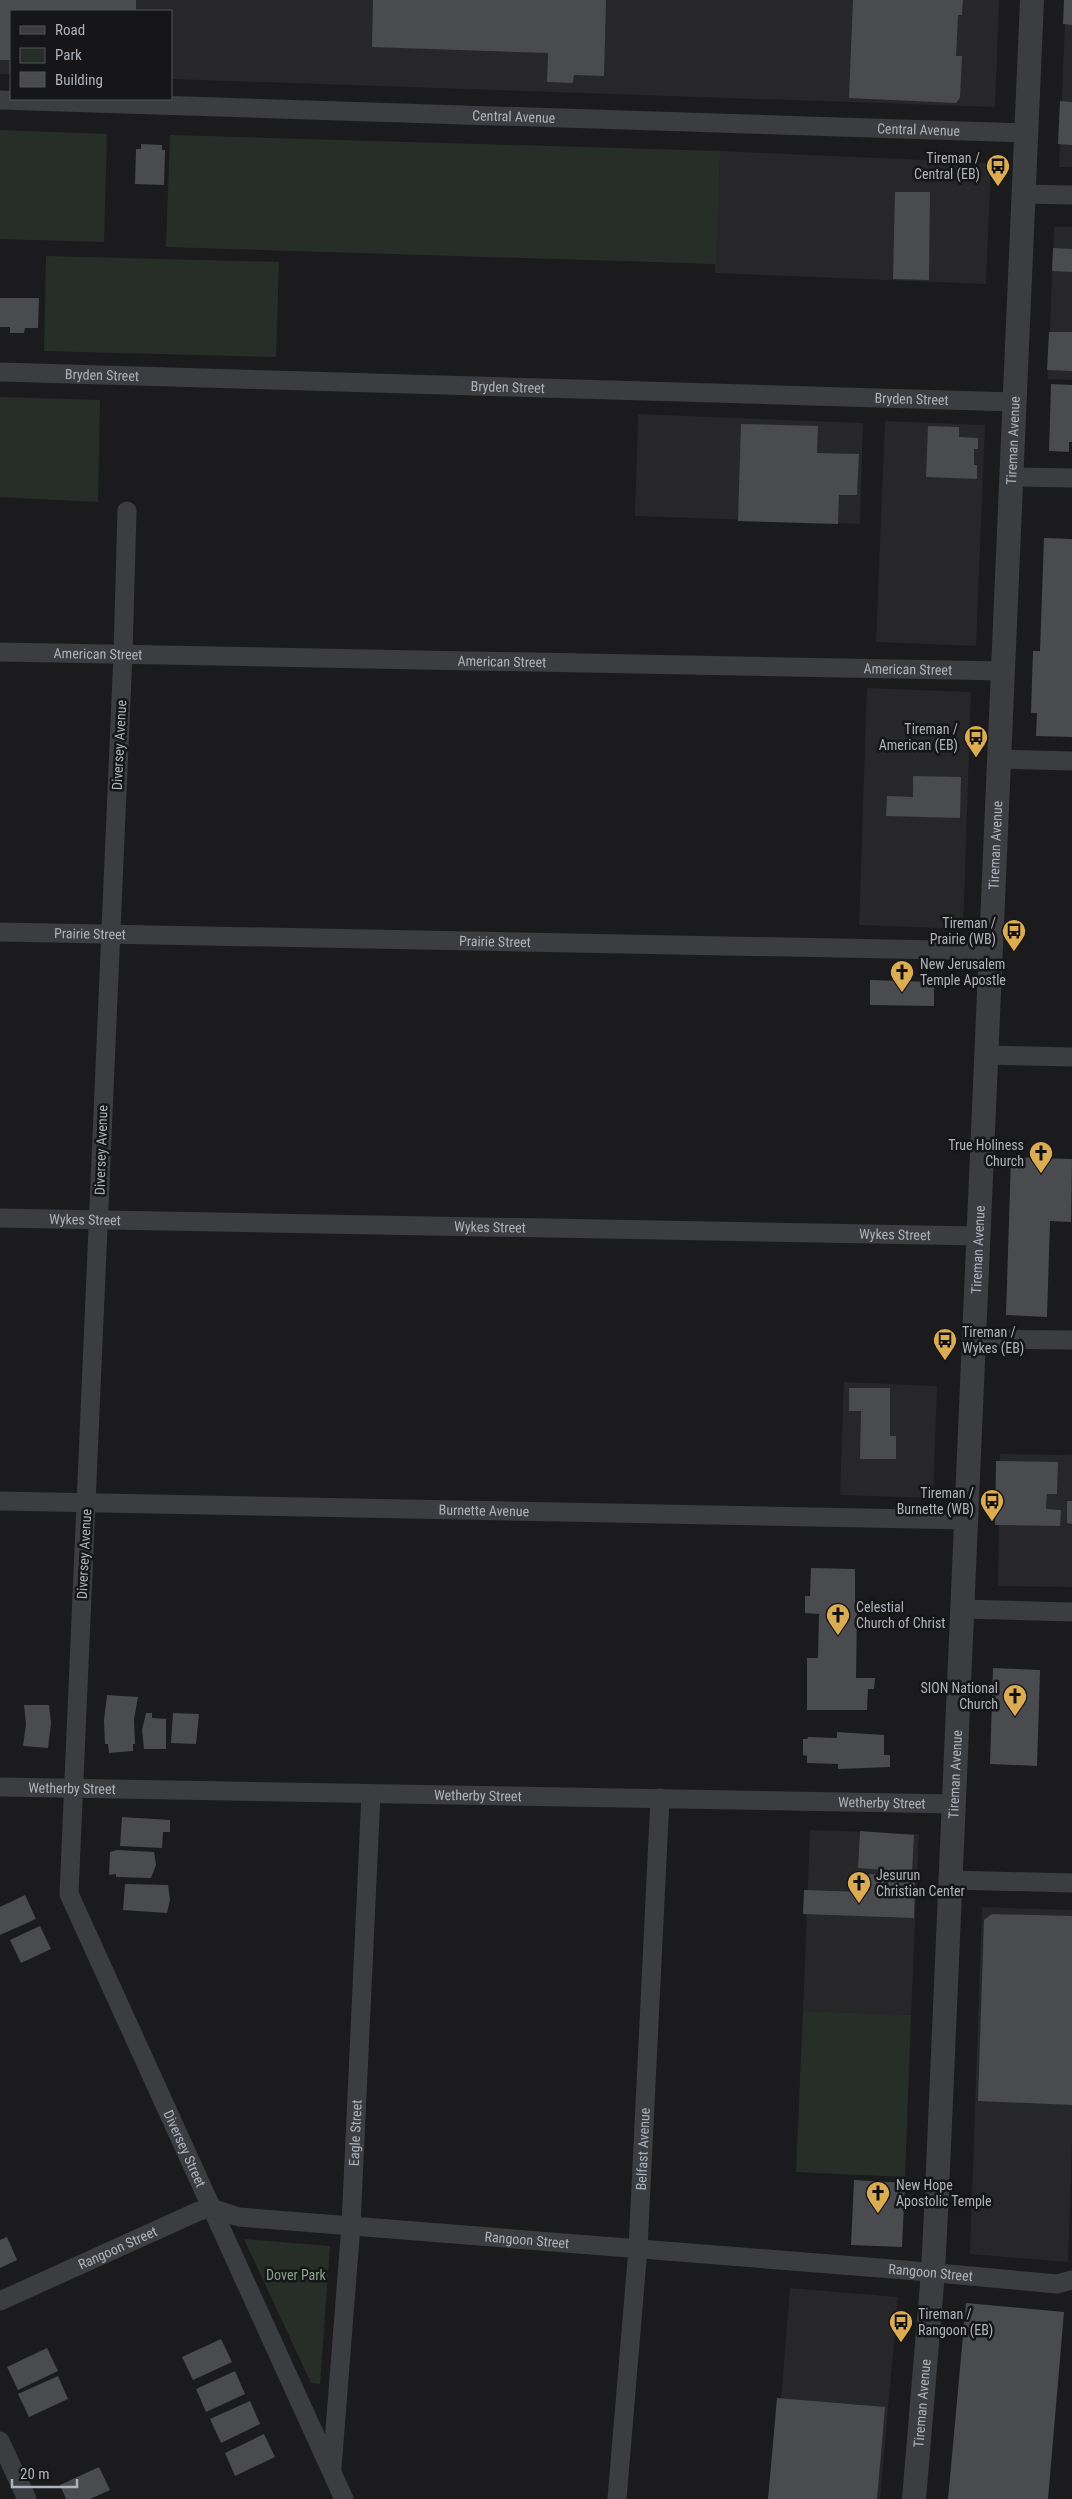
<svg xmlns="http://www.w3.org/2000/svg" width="1072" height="2499" font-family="'Roboto Condensed',sans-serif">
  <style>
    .built { fill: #272729 }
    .green { fill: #272e28 }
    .building { fill: #4a4b4e }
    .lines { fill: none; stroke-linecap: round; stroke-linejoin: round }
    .minor { stroke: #3c3d41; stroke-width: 19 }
    .tertiary { stroke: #3c3d41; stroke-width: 24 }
    .labels { text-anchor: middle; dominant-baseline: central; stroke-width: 5; stroke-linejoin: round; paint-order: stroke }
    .street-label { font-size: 14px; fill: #afb3ba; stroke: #161618 }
    .poi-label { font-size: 14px; fill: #afb3ba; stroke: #161618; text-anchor: end }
    .park-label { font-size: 14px; fill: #89a38a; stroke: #161618 }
  </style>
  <rect width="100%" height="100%" fill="#1b1b1d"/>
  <!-- built -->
  <g class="built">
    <polygon points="0,0 999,0 995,107 171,79 171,11 11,11 11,74 0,74"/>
    <polygon points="1066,0 1072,0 1072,167 1059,167"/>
    <polygon points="720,151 991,163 986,284 715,273"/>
    <polygon points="1054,227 1072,227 1072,380 1048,379"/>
    <polygon points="638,414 863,423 860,524 635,516"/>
    <polygon points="885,421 985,425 976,646 876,642"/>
    <polygon points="867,688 971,692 963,929 859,925"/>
    <polygon points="844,1382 937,1386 933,1498 840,1495"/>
    <polygon points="1000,1454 1072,1455 1072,1587 998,1586"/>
    <polygon points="810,1830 919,1834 911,2015 803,2011"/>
    <polygon points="982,1907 1072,1910 1072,2142 1068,2262 970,2254"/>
    <polygon points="790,2288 898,2297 880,2499 773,2499"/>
  </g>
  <!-- green -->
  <g class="green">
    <polygon points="0,130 107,134 104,242 0,239"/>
    <polygon points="170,135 720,151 716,264 166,247"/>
    <polygon points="46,256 279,262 276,357 44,351"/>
    <polygon points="0,397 100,400 98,502 0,497"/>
    <polygon points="803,2011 911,2015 905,2177 796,2172"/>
    <polygon points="244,2239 330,2246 320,2384 311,2383"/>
  </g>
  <!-- building -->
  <g class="building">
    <polygon points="0,0 136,0 136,11 11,11 11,60 0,60"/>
    <polygon points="373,0 606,0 604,76 574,75 573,83 547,82 548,53 372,47"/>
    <polygon points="853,0 963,0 962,15 958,15 956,56 962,56 960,98 956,103 849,98"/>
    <polygon points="1064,0 1072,0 1072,25 1063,24"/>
    <polygon points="1060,101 1072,102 1072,145 1058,144"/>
    <polygon points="141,144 162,145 162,150 165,150 164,185 135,184 136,149 141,149"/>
    <polygon points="895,192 930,192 929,280 893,279"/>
    <polygon points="1053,248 1072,249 1072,272 1052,271"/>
    <polygon points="0,298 39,298 38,328 25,328 24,333 10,333 10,327 0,327"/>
    <polygon points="1049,332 1072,332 1072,371 1047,370"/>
    <polygon points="1051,384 1072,385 1072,442 1069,442 1069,452 1049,451"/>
    <polygon points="741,424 818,426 817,453 859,454 857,495 839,495 838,524 738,521"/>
    <polygon points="928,426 959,427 959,437 978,438 978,449 974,449 974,465 977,465 977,479 926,477"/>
    <polygon points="1044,538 1072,539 1072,737 1036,736 1037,713 1031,713 1033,651 1040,651"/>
    <polygon points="913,776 961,777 960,818 886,816 887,796 913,797"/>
    <polygon points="870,980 934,982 934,1006 870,1005"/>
    <polygon points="1011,1157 1072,1159 1071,1222 1050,1221 1047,1317 1006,1315"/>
    <polygon points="849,1388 890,1388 890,1436 896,1436 896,1459 860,1459 861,1411 849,1411"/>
    <polygon points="996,1461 1058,1462 1057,1494 1047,1494 1046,1509 1061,1510 1060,1526 995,1525"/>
    <polygon points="1067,1501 1072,1501 1072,1524 1067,1523"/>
    <polygon points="811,1568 855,1569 855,1601 864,1601 864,1613 857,1612 856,1678 875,1678 874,1689 868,1689 867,1710 807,1710 807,1658 818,1658 819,1614 805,1613 805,1596 810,1596"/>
    <polygon points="993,1668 1040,1670 1037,1766 990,1764"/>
    <polygon points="107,1695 138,1697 134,1719 135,1744 133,1744 133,1751 109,1753 108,1744 105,1744 104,1720"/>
    <polygon points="24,1705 49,1705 51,1723 48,1748 23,1746 26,1724"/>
    <polygon points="146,1713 152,1713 152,1718 166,1719 166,1749 144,1749 142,1730"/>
    <polygon points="173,1713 199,1714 196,1744 171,1743"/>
    <polygon points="837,1732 884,1735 884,1755 890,1755 890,1767 838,1769 838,1764 807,1763 807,1756 803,1755 803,1739 807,1739 808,1737 837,1738"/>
    <polygon points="122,1817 170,1820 170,1832 163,1832 162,1848 120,1846"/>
    <polygon points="860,1831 914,1835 912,1872 858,1868"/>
    <polygon points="117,1850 154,1852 156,1865 151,1878 116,1877 116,1874 109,1875 110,1852"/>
    <polygon points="862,1874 915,1876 914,1918 803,1914 804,1890 862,1892"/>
    <polygon points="125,1884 168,1885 170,1900 167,1913 123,1910"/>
    <polygon points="25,1895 36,1919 0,1935 0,1907"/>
    <polygon points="992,1914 1072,1916 1072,2105 978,2101 984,1920"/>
    <polygon points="40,1926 51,1949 21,1963 10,1940"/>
    <polygon points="854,2180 905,2183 902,2247 851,2245"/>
    <polygon points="7,2237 17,2260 0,2268 0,2240"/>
    <polygon points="966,2303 1064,2312 1048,2499 948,2499"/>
    <polygon points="221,2339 232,2362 193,2380 182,2357"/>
    <polygon points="47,2348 58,2371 18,2390 7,2367"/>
    <polygon points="235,2371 245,2394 206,2412 196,2389"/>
    <polygon points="58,2376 68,2399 29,2417 18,2394"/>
    <polygon points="777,2398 885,2407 877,2499 768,2499"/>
    <polygon points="250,2401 260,2424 221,2443 210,2419"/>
    <polygon points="264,2434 275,2457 235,2476 225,2453"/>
    <polygon points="99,2467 110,2490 90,2499 66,2499 60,2485"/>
  </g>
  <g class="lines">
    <!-- minor -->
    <g class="minor">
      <path id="s1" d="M0,100L1026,133"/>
      <polyline points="1023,194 1072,195"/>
      <path id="s2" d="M0,372L1014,402"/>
      <polyline points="1011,477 1072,478"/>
      <path id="s3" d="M127,511L123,654L69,1894L344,2499"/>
      <path id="s4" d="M0,652L1004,671"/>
      <polyline points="999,759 1072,761"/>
      <path id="s5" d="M0,932L991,951"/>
      <polyline points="986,1055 1072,1057"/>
      <path id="s6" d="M0,1218L979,1236"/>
      <polyline points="974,1339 1072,1340"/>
      <path id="s7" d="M0,1501L967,1520"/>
      <polyline points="963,1609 1072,1612"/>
      <path id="s8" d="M0,1787L954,1804"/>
      <polyline points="951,1880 1072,1883"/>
      <path id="s9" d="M0,2301L199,2211L211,2208L239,2217L905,2270L1057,2284L1072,2280"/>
      <polyline points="0,2441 27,2499"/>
      <path id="s10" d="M332,2468L351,2225L371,1794"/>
      <path id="s11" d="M617,2499L638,2248L660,1798"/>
    </g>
    <!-- tertiary -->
    <path class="tertiary" id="s12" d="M914,2499L933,2272L937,2192L1032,0"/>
  </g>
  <!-- icons -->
  <defs>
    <g id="bus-pin" transform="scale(1.25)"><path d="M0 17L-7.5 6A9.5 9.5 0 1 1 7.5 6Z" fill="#dcac53" stroke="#161618"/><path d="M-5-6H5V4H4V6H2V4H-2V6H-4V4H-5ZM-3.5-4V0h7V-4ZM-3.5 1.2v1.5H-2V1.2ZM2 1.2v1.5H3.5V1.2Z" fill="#111"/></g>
    <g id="church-pin" transform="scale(1.25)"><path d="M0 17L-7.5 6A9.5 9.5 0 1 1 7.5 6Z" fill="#dcac53" stroke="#161618"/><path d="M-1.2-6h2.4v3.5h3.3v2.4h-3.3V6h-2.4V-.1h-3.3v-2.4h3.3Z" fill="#111"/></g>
  </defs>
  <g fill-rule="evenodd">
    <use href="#bus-pin" x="998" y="166"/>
    <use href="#bus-pin" x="976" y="737"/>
    <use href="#bus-pin" x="1014" y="931"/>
    <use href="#church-pin" x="902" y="972"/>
    <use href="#church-pin" x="1041" y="1153"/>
    <use href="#bus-pin" x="945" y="1340"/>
    <use href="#bus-pin" x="992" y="1501"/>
    <use href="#church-pin" x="838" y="1615"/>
    <use href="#church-pin" x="1015" y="1696"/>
    <use href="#church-pin" x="859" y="1883"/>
    <use href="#church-pin" x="878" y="2193"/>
    <use href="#bus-pin" x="901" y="2322"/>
  </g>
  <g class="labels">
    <!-- street labels -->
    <g class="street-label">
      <text stroke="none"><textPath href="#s1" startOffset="514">Central Avenue</textPath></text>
      <text stroke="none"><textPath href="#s1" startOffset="919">Central Avenue</textPath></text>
      <text stroke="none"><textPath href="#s2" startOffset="102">Bryden Street</textPath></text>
      <text stroke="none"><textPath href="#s2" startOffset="508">Bryden Street</textPath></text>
      <text stroke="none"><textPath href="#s2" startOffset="912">Bryden Street</textPath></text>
      <text stroke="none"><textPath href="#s12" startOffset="2061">Tireman Avenue</textPath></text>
      <text stroke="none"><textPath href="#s4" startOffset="98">American Street</textPath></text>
      <text stroke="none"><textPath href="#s4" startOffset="502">American Street</textPath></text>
      <text stroke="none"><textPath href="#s4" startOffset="908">American Street</textPath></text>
      <text transform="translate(119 745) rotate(-87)">Diversey Avenue</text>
      <text stroke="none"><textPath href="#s12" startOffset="1656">Tireman Avenue</textPath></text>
      <text stroke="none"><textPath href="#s5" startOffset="90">Prairie Street</textPath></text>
      <text stroke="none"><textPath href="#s5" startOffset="495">Prairie Street</textPath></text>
      <text transform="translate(101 1150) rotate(-88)">Diversey Avenue</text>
      <text stroke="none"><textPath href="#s6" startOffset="85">Wykes Street</textPath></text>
      <text stroke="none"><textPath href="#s6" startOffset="490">Wykes Street</textPath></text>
      <text stroke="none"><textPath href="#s6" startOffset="895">Wykes Street</textPath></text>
      <text stroke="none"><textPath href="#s12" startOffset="1251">Tireman Avenue</textPath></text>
      <text stroke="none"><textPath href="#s7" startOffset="484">Burnette Avenue</textPath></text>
      <text transform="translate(84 1554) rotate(-87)">Diversey Avenue</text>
      <text stroke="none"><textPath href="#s12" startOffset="726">Tireman Avenue</textPath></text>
      <text stroke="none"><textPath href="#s8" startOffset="72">Wetherby Street</textPath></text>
      <text stroke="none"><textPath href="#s8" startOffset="478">Wetherby Street</textPath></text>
      <text stroke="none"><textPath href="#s8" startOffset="882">Wetherby Street</textPath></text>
      <text stroke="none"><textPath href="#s10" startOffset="336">Eagle Street</textPath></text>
      <text stroke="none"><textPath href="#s3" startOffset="1664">Diversey Street</textPath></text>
      <text stroke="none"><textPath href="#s11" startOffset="351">Belfast Avenue</textPath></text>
      <text stroke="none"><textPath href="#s9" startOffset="549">Rangoon Street</textPath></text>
      <text stroke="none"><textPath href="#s9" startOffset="129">Rangoon Street</textPath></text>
      <text stroke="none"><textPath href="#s9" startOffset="954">Rangoon Street</textPath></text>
      <text stroke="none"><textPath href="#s12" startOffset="96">Tireman Avenue</textPath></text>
    </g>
    <!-- poi labels -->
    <g class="poi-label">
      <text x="980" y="158">Tireman /<tspan x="980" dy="16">Central (EB)</tspan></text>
      <text x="958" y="729">Tireman /<tspan x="958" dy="16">American (EB)</tspan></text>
      <text x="996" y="923">Tireman /<tspan x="996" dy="16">Prairie (WB)</tspan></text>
      <text x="920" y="964" text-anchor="start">New Jerusalem<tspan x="920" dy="16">Temple Apostle</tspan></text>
      <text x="1024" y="1145">True Holiness<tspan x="1024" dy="16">Church</tspan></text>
      <text x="962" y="1332" text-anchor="start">Tireman /<tspan x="962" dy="16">Wykes (EB)</tspan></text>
      <text x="974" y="1493">Tireman /<tspan x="974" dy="16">Burnette (WB)</tspan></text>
      <text x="856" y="1607" text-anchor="start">Celestial<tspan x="856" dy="16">Church of Christ</tspan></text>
      <text x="998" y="1688">SION National<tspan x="998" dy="16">Church</tspan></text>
      <text x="876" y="1875" text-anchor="start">Jesurun<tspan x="876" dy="16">Christian Center</tspan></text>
      <text x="896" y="2185" text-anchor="start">New Hope<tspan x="896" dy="16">Apostolic Temple</tspan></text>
      <text x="918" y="2314" text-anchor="start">Tireman /<tspan x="918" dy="16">Rangoon (EB)</tspan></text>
    </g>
    <!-- park labels -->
    <g class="park-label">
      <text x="296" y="2275">Dover Park</text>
    </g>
  </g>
  <!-- legend -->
  <rect x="10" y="10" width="162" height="90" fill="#161618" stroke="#535559"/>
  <rect x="20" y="26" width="25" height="8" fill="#3c3d41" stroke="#535559"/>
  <text x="55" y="35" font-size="15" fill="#afb3ba">Road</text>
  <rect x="20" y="48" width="25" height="15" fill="#272e28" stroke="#535559"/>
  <text x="55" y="60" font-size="15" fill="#afb3ba">Park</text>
  <rect x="20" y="72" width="25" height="15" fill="#4a4b4e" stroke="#535559"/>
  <text x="55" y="85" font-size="15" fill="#afb3ba">Building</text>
  <!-- scale -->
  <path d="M12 2479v8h65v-8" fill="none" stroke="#afb3ba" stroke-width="2.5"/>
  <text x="20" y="2479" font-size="15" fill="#afb3ba" stroke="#161618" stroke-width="4" paint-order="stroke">20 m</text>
</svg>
